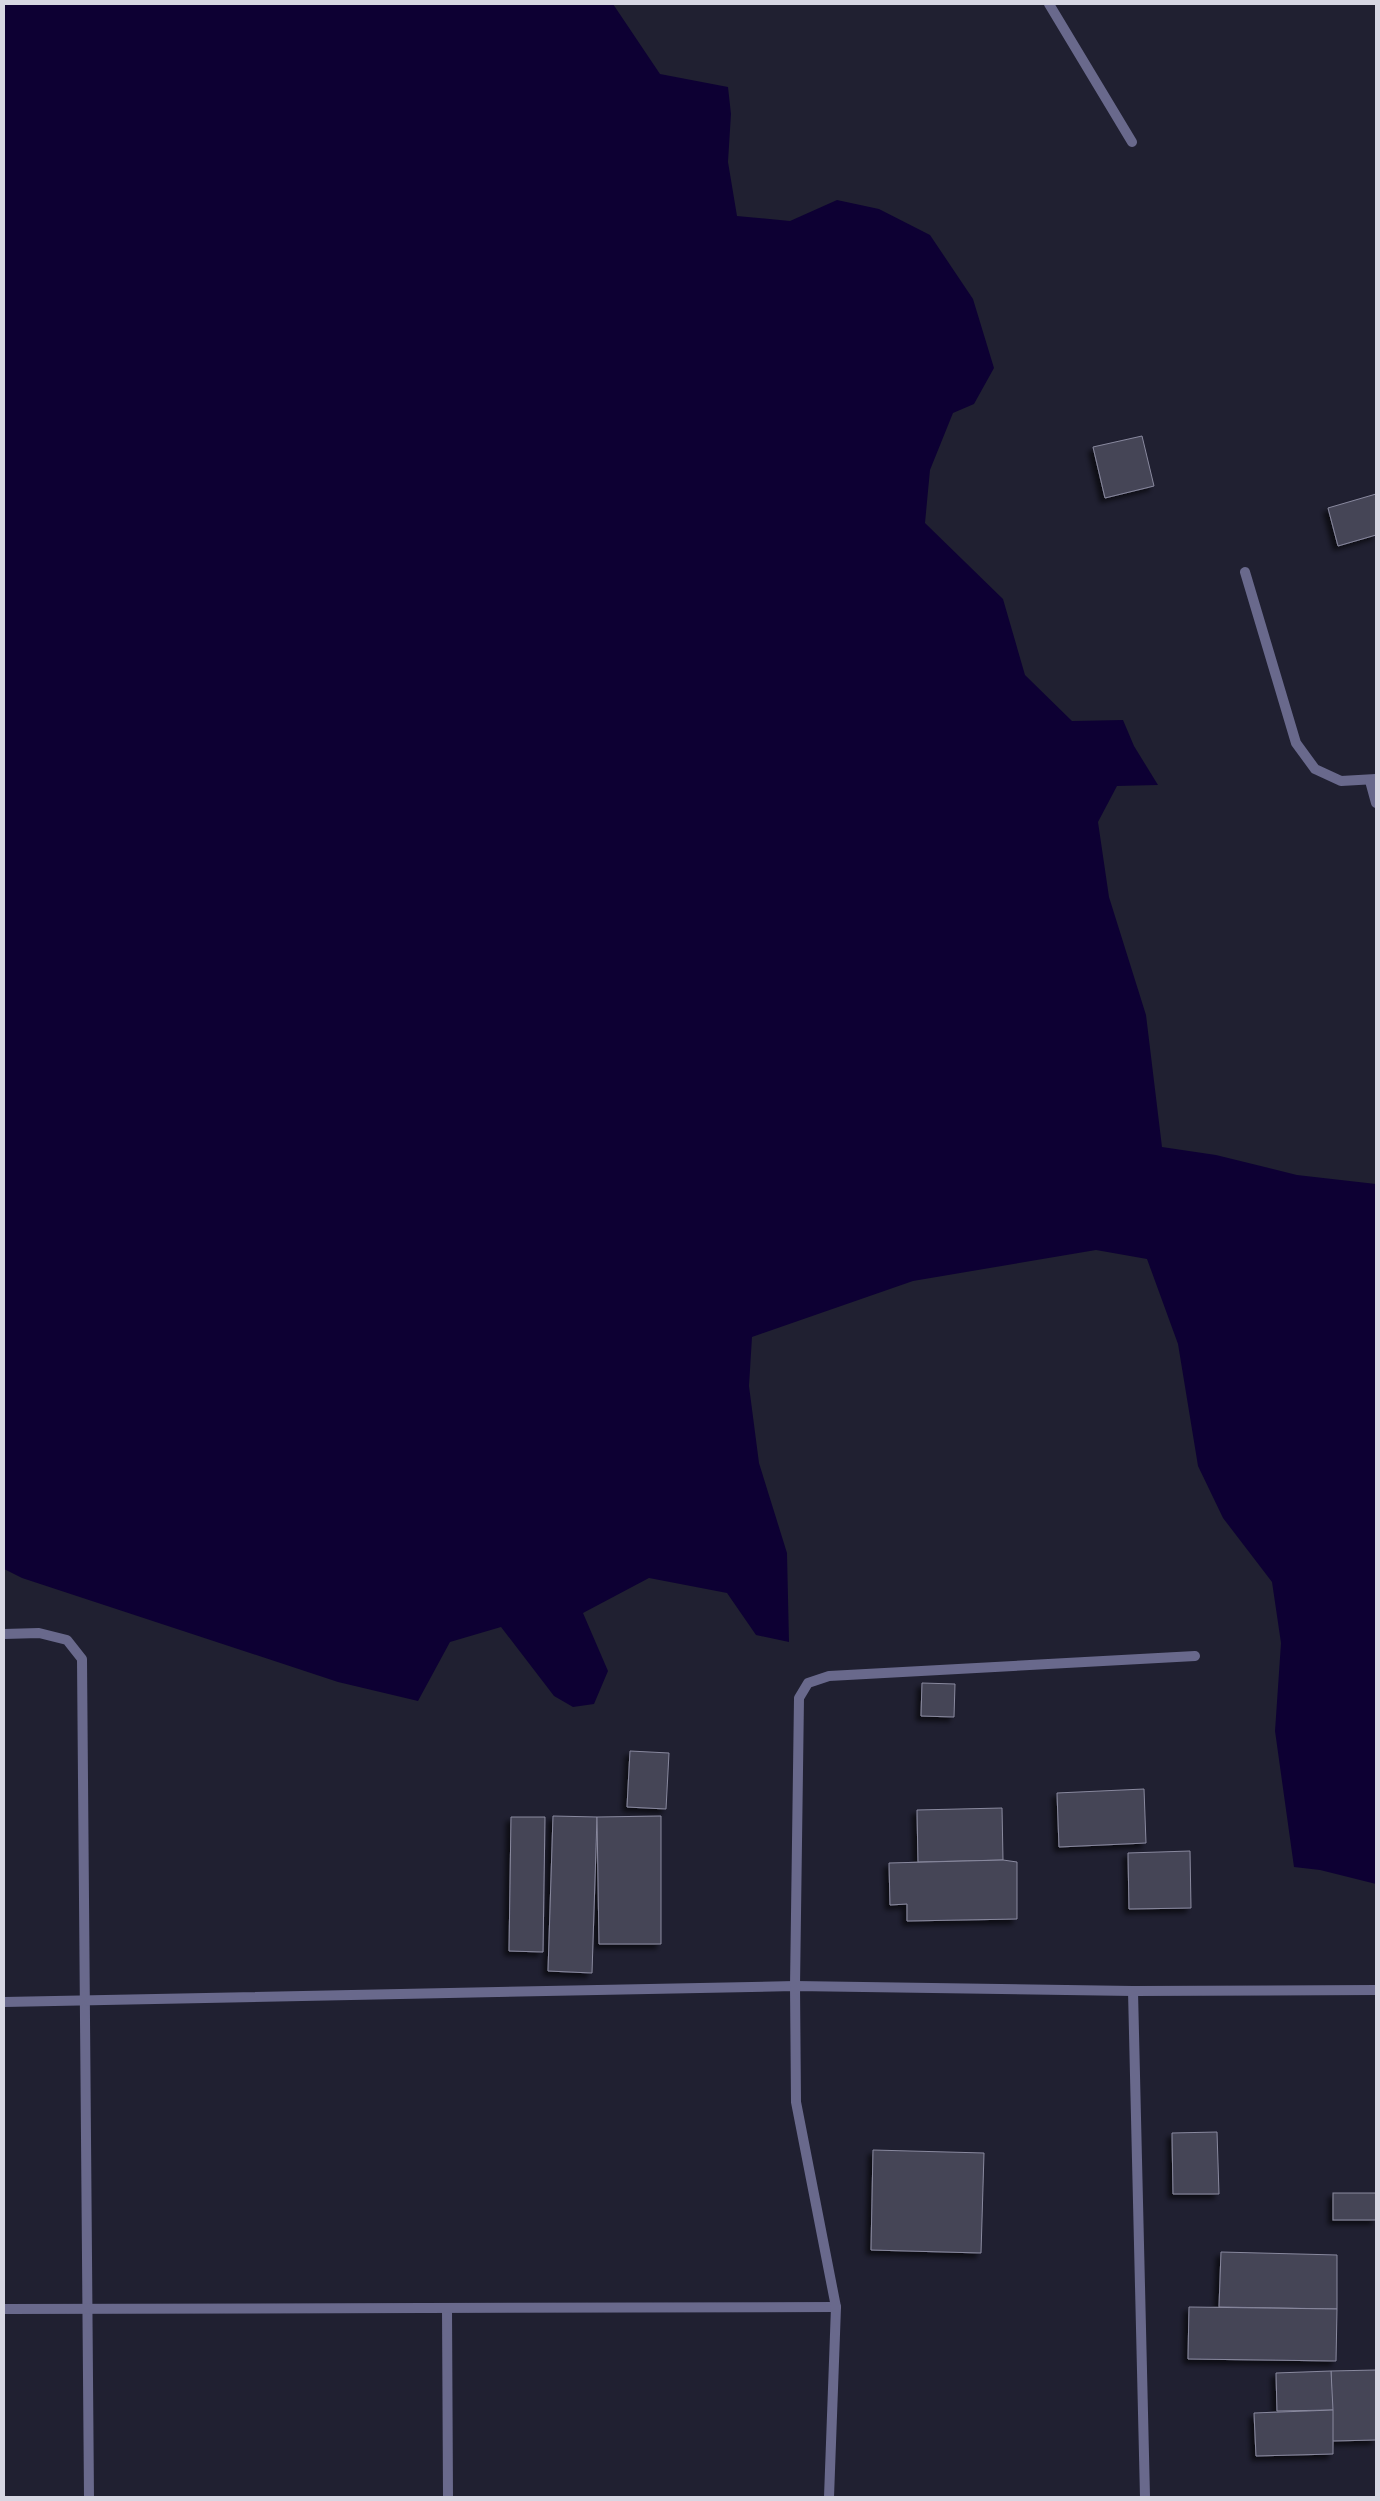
<svg xmlns="http://www.w3.org/2000/svg" width="1380" height="2501" font-family="'Exo 2',sans-serif">
  <style>
    .water { fill: #0d0033 }
    .building { fill: #444457; stroke: #89899e; filter: url(#shadow) }
    .lines { fill: none; stroke-linecap: round; stroke-linejoin: round }
    .service { stroke: #69698c; stroke-width: 10 }
    .minor { stroke: #69698c; stroke-width: 10 }
  </style>
  <defs>
    <filter id="shadow"><feDropShadow dx="-4.5" dy="4.5" stdDeviation="2.5" flood-color="#0009"/></filter>
  </defs>
  <rect width="100%" height="100%" fill="#202031"/>
  <!-- water -->
  <polygon class="water" points="4,4 613,4 660,74 728,87 731,114 728,162 737,216 790,221 837,200 879,209 930,235 973,299 994,368 974,404 953,413 930,470 925,523 1003,599 1025,675 1072,721 1123,720 1134,746 1158,785 1117,786 1098,822 1109,897 1146,1015 1162,1147 1216,1155 1297,1175 1376,1184 1376,1884 1320,1870 1294,1867 1275,1731 1281,1643 1272,1582 1223,1518 1198,1466 1178,1344 1147,1259 1096,1250 913,1281 752,1337 749,1386 759,1463 787,1553 789,1642 756,1635 727,1593 649,1578 583,1613 608,1671 594,1704 573,1707 554,1696 501,1627 450,1642 418,1701 338,1682 22,1578 4,1569"/>
  <!-- building -->
  <g class="building">
    <polygon points="1142,436 1154,486 1105,498 1093,447"/>
    <polygon points="1376,494 1376,535 1338,546 1328,508"/>
    <polygon points="922,1683 955,1684 954,1717 921,1716"/>
    <polygon points="630,1751 669,1753 666,1809 627,1807"/>
    <polygon points="1144,1789 1146,1843 1059,1847 1057,1793"/>
    <polygon points="1002,1808 1003,1860 918,1862 917,1810"/>
    <polygon points="553,1816 597,1817 592,1973 548,1971"/>
    <polygon points="661,1816 661,1944 599,1944 597,1817"/>
    <polygon points="511,1817 545,1817 543,1952 509,1951"/>
    <polygon points="1190,1851 1191,1908 1129,1909 1128,1853"/>
    <polygon points="1003,1860 1017,1862 1017,1919 907,1921 907,1904 890,1905 889,1863"/>
    <polygon points="1217,2132 1219,2194 1173,2194 1172,2133"/>
    <polygon points="873,2150 984,2153 981,2253 871,2250"/>
    <rect x="1333" y="2193" width="43" height="27"/>
    <polygon points="1221,2252 1337,2255 1337,2309 1219,2307"/>
    <polygon points="1189,2307 1337,2309 1336,2361 1188,2359"/>
    <polygon points="1376,2370 1376,2440 1332,2441 1331,2371"/>
    <polygon points="1331,2371 1333,2410 1277,2411 1276,2373"/>
    <polygon points="1333,2410 1333,2454 1256,2456 1254,2413"/>
  </g>
  <g class="lines">
    <!-- service -->
    <polyline class="service" points="1049,4 1132,142"/>
    <!-- minor -->
    <g class="minor">
      <polyline points="1245,572 1296,743 1315,769 1341,781 1376,779"/>
      <polyline points="1370,781 1376,803"/>
      <polyline points="4,1634 39,1633 67,1640 82,1659 89,2497"/>
      <polyline points="1133,1991 1145,2497"/>
      <polyline points="4,2002 795,1986 1133,1991 1376,1990"/>
      <polyline points="447,2308 448,2497"/>
      <polyline points="4,2309 836,2307"/>
      <polyline points="829,2497 836,2307 796,2102 795,1986 799,1698 808,1683 829,1676 1195,1656"/>
    </g>
  </g>
  <!-- border -->
  <rect width="1380" height="2501" fill="none" stroke="#d7d7e3" stroke-width="10"/>
</svg>
